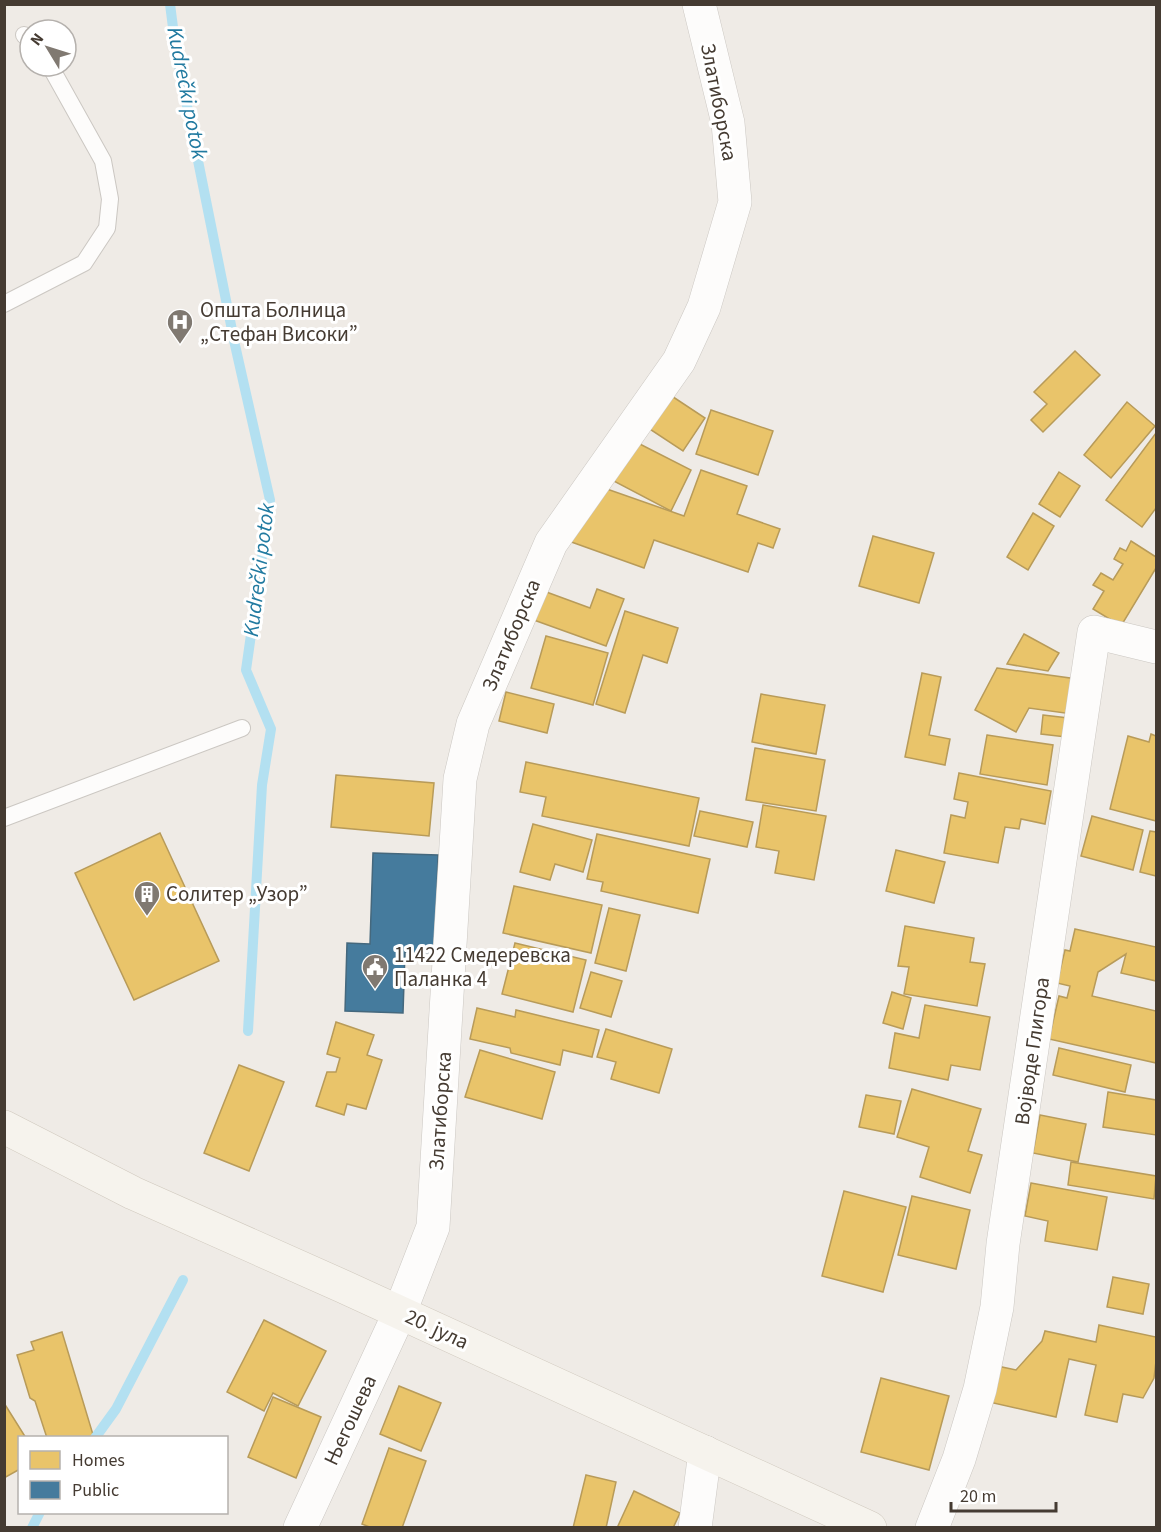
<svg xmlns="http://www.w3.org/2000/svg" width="1161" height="1532" font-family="'Source Sans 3',sans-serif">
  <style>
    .homes { fill: #e9c46a; stroke: #b89b59; stroke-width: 1.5 }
    .public { fill: #457b9d; stroke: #45687d; stroke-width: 1.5 }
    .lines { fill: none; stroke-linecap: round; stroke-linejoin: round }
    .stream { stroke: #b3e0f1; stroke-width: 10 }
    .lane-casing { stroke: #cbc7c2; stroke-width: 18 }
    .street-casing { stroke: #cbc7c2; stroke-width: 34 }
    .secondary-casing { stroke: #d0c9be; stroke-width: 34 }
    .lane { stroke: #fdfcfb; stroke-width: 16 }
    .street { stroke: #fdfcfb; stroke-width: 33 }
    .secondary { stroke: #f6f3ed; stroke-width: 33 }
    .labels { text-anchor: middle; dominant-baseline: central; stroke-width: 6; stroke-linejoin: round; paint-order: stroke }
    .street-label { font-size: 21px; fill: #453b32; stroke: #fff }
    .poi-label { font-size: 21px; fill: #453b32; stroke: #fff; text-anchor: start }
    .water-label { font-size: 22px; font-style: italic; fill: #217aa0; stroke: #fff }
  </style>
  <rect width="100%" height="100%" fill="#efebe6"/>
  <!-- homes -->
  <g class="homes">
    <polygon points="1075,351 1100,375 1043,432 1031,420 1047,404 1034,392"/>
    <polygon points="655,385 705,418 683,451 633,418"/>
    <polygon points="1127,402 1155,426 1111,478 1084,455"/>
    <polygon points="711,410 773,431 758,475 696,454"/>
    <polygon points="1156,433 1156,508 1142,527 1106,500"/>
    <polygon points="628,438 691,470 671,511 608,478"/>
    <polygon points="701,470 747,486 737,514 780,529 773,548 758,543 748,572 654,540 644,568 563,539 584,481 684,516"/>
    <polygon points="1059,472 1080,486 1060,517 1039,504"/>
    <polygon points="1033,513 1054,526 1028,570 1007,557"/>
    <polygon points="873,536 934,553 919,603 859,586"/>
    <polygon points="1131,541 1156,557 1156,568 1121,626 1093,609 1104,591 1093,585 1101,573 1113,580 1123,564 1114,559 1120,548 1126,551"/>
    <polygon points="597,589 624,599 606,646 531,619 541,590 590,608"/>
    <polygon points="625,611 678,628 667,663 643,655 625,713 596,704"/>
    <polygon points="1024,634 1059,653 1048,671 1007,664"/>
    <polygon points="546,636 608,653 593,705 531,688"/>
    <polygon points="997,668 1077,679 1072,714 1029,708 1016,732 975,710"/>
    <polygon points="922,673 941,677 929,735 950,739 945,765 905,757"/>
    <polygon points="506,692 554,704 547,733 499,721"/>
    <polygon points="761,694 825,705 816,754 752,742"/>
    <polygon points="1043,715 1068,718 1066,737 1041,734"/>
    <polygon points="1151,734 1156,736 1156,821 1110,809 1128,736 1149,742"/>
    <polygon points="987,735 1053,745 1047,785 980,774"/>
    <polygon points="755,748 825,760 816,811 746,800"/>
    <polygon points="526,762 699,798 689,846 542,816 546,797 520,792"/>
    <polygon points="959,773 1051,791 1045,824 1021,819 1019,829 1005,827 998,863 944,853 951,815 965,818 968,802 954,799"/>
    <polygon points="336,775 434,783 429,836 331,827"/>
    <polygon points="763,805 826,816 814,880 775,873 779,851 756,847"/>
    <polygon points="700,811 753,822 747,847 694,836"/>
    <polygon points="1092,816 1143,830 1133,870 1081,856"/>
    <polygon points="533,824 592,840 583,872 555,864 550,880 520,872"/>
    <polygon points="1150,831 1156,832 1156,876 1140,872"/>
    <polygon points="160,833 219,961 134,1000 75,873"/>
    <polygon points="597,834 710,859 698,913 601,891 603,882 587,879"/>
    <polygon points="896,850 945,862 934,903 886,891"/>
    <polygon points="514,886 602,905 591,953 503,933"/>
    <polygon points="609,908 640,915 626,971 595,963"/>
    <polygon points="905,926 974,938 970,962 985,964 977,1006 904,994 909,967 898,966"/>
    <polygon points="1075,929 1156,947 1156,981 1121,973 1126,954 1098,972 1092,996 1156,1011 1156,1063 1049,1039 1059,996 1067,998 1070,986 1057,983 1065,950 1070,951"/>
    <polygon points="515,943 586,960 573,1012 502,994"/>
    <polygon points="591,972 622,981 611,1017 580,1008"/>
    <polygon points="892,992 911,998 903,1029 883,1023"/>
    <polygon points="925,1005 990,1017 980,1070 951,1065 948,1080 889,1068 895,1033 919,1038"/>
    <polygon points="477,1008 515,1017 516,1010 599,1030 592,1057 563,1050 560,1065 511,1053 510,1048 470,1039"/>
    <polygon points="336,1022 374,1035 367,1055 382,1060 366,1109 347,1104 344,1115 316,1106 327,1072 336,1072 340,1058 327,1054"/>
    <polygon points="606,1029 672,1049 659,1093 611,1079 616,1062 597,1057"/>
    <polygon points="1059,1048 1131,1065 1125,1092 1053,1075"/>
    <polygon points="480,1050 555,1072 542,1119 465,1097"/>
    <polygon points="239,1065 284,1082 249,1171 204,1153"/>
    <polygon points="912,1089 981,1109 968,1151 982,1155 970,1193 920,1177 929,1147 897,1137"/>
    <polygon points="1108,1092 1156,1100 1156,1135 1103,1127"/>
    <polygon points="866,1095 901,1101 894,1134 859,1127"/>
    <polygon points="1040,1115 1086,1124 1078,1162 1033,1153"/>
    <polygon points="1071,1162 1156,1176 1154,1199 1068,1185"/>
    <polygon points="1031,1183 1107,1197 1097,1250 1045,1241 1048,1221 1025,1216"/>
    <polygon points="844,1191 906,1207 883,1292 822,1276"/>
    <polygon points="912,1196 970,1210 956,1269 898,1255"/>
    <polygon points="1113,1277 1149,1284 1143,1314 1107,1307"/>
    <polygon points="264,1320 326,1351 298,1406 273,1393 264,1411 227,1392"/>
    <polygon points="1099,1325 1156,1337 1156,1361 1154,1378 1143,1398 1123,1394 1117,1422 1085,1415 1096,1365 1069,1359 1056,1417 989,1402 997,1366 1016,1370 1042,1341 1045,1331 1096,1342"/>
    <polygon points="62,1332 94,1438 47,1438 35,1401 30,1398 17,1355 34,1350 31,1342"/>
    <polygon points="881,1378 949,1396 929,1470 861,1452"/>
    <polygon points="399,1386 441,1403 421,1451 380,1434"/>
    <polygon points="273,1397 321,1417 296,1478 248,1457"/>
    <polygon points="4,1403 26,1438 20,1438 20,1469 4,1478"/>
    <polygon points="389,1448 426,1461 402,1528 372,1528 362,1524"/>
    <polygon points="586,1475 616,1482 606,1528 573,1528"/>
    <polygon points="634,1491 680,1513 673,1528 617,1528"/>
  </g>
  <!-- public -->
  <polygon class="public" points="373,853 438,855 435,953 405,952 403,1013 345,1011 347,943 370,944"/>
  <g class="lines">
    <!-- stream -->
    <g class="stream">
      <polyline points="170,4 176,51 235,345 270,500 246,670 271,729 262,785 248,1031"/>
      <polyline points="95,1438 116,1409 183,1280"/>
      <polyline points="32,1528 40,1512"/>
    </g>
    <!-- lane casing -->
    <g class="lane-casing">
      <g id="lane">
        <polyline points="24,35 30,41"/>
        <polyline points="4,304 84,263 107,228 110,199 103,161 50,66"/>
        <polyline points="4,818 242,728"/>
      </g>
    </g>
    <!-- street casing -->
    <g class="street-casing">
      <g id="street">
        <polyline points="300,1528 400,1312 433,1227 460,779 473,724 551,543 679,361 704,307 735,202 728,123 699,4"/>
        <polyline points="695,1528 705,1452"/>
        <polyline points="932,1528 959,1459 980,1389 997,1307 1003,1244 1094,632 1156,647"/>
      </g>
    </g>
    <!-- secondary casing -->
    <g class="secondary-casing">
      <polyline id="secondary" points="4,1127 133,1193 342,1286 870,1528"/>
    </g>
    <!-- lane -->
    <use href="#lane" class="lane"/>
    <!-- street -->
    <use href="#street" class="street"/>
    <!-- secondary -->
    <use href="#secondary" class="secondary"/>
  </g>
  <!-- icons -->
  <defs>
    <g id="hospital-pin" transform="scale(1.35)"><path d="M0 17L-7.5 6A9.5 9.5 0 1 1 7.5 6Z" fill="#807971" stroke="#fff"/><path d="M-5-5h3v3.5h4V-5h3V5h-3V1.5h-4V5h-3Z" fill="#fff"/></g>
    <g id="building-pin" transform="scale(1.35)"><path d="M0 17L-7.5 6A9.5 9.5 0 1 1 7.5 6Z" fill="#807971" stroke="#fff"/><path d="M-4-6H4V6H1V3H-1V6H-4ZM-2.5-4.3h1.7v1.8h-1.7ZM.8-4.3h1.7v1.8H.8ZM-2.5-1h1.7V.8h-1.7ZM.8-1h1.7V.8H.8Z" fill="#fff"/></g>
    <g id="civic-pin" transform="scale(1.35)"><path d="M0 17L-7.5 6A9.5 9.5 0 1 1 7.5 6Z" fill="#807971" stroke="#fff"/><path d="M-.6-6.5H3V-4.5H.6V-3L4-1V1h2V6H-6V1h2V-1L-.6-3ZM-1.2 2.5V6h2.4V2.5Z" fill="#fff"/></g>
  </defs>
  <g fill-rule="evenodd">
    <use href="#hospital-pin" x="180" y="322"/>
    <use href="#building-pin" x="147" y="894"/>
    <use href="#civic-pin" x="375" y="967"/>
  </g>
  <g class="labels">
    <!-- street labels -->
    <g class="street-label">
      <text transform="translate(719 102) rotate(79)">Златиборска</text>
      <text transform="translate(511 635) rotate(-67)">Златиборска</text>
      <text transform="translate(1032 1051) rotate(-82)">Војводе Глигора</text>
      <text transform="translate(440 1111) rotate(-86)">Златиборска</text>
      <text transform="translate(437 1329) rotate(25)">20. јула</text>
      <text transform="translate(350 1420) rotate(-65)">Његошева</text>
    </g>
    <!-- poi labels -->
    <g class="poi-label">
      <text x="200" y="310">Општа Болница<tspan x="200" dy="24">„Стефан Високи”</tspan></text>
      <text x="166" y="894">Солитер „Узор”</text>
      <text x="394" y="955">11422 Смедеревска<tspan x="394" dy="24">Паланка 4</tspan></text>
    </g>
    <!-- water labels -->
    <g class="water-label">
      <text transform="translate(187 93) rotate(79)">Kudrečki potok</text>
      <text transform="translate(259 570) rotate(-83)">Kudrečki potok</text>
    </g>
  </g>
  <!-- border -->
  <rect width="1161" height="1532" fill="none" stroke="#453b32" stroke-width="12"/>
  <!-- legend -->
  <rect x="18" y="1436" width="210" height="78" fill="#ffffff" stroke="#b5b1ad" stroke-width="1.5"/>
  <rect x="30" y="1451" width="30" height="18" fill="#e9c46a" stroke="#b5b1ad" stroke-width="1.5"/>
  <text x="72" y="1466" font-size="18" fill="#453b32">Homes</text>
  <rect x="30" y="1481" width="30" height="18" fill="#457b9d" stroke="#b5b1ad" stroke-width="1.5"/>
  <text x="72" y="1496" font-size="18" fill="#453b32">Public</text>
  <!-- north arrow -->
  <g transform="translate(48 48) rotate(308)"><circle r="28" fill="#ffffff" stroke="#b5b1ad" stroke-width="1.5"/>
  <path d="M0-4.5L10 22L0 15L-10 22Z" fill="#807971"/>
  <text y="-9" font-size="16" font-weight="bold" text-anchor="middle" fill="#453b32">N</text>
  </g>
  <!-- scale -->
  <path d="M951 1502v9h105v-9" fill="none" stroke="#453b32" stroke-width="3"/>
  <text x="960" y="1502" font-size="18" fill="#453b32" stroke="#ffffff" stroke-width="4.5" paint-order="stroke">20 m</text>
</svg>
